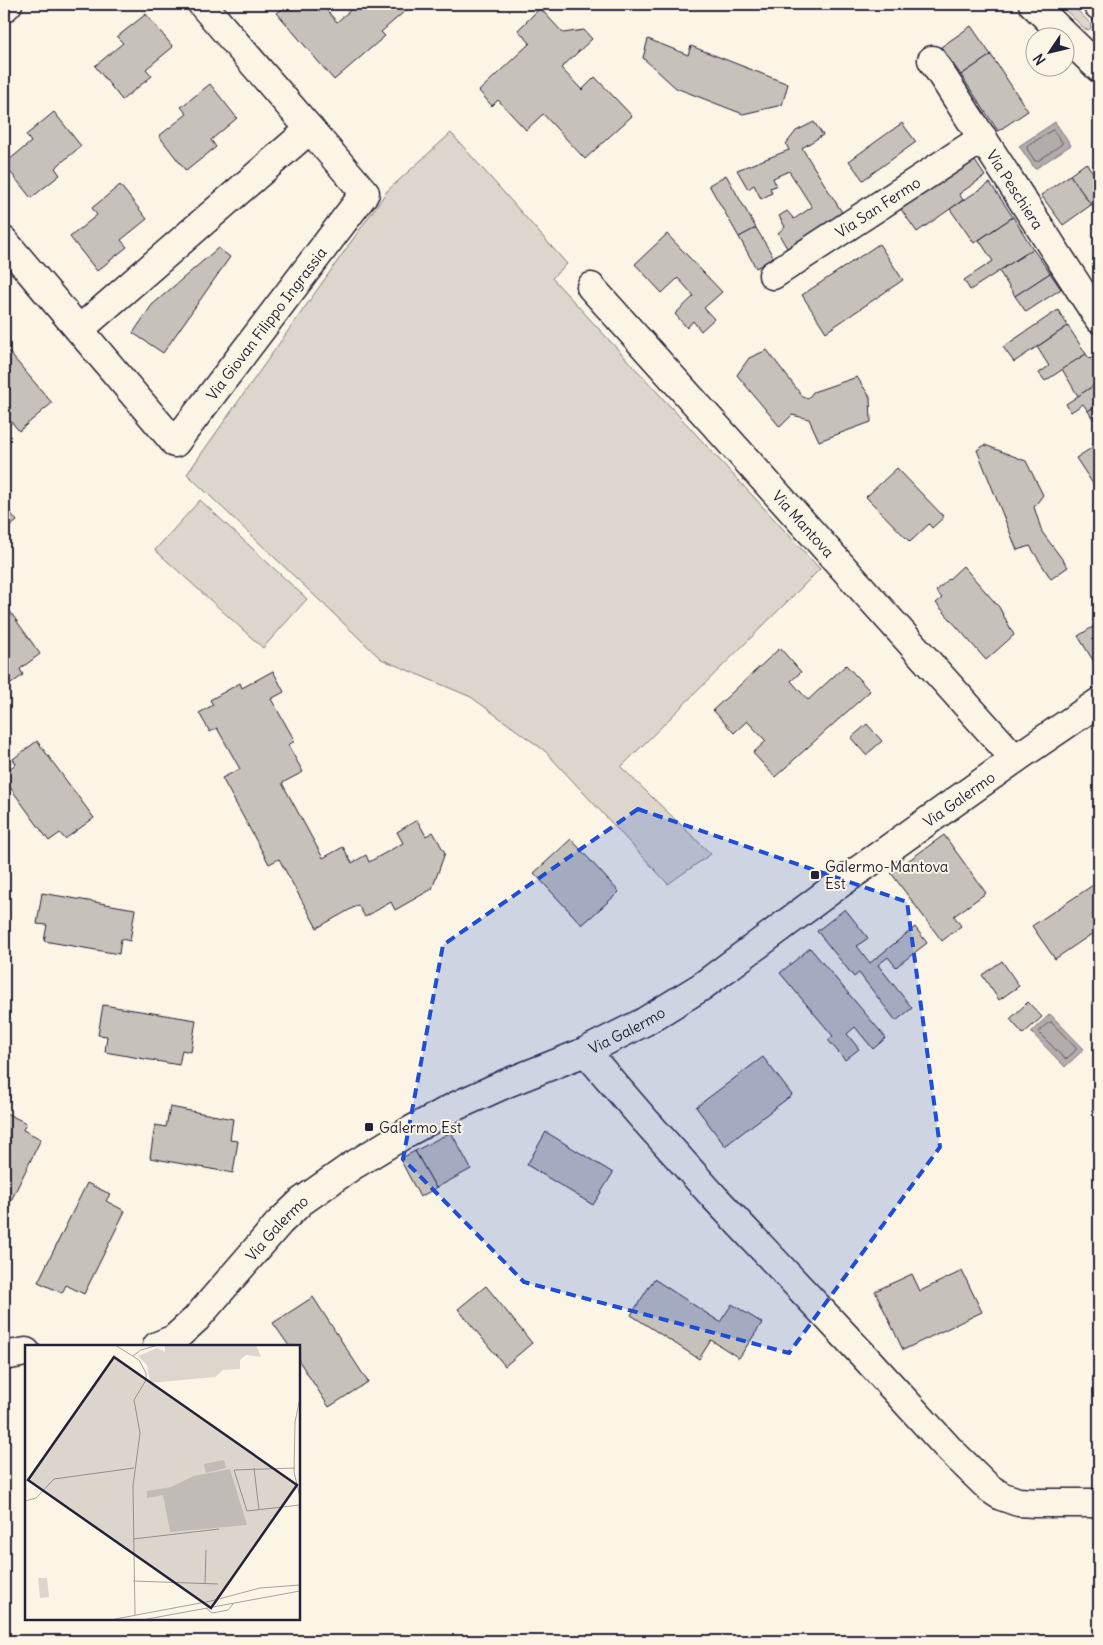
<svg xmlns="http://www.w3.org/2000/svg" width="1103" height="1645" font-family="Delius,sans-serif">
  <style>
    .green { fill: #dcd6cc; stroke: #7f7c84 }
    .water { fill: #b2adab; stroke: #78757e }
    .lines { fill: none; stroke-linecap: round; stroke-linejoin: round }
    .shore { stroke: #5c5a68; stroke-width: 1 }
    .building { fill: #c6c1bb; stroke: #22223b }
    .minor-casing { stroke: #22223b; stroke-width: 31 }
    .major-casing { stroke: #22223b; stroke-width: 31 }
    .minor { stroke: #fcf5e5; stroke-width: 28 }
    .major { stroke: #fcf5e5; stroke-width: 28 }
    .marked { fill: #1d4ed8; fill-opacity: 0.2; stroke: #1d4ed8; stroke-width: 4; stroke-dasharray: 10 6; stroke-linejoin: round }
    .poi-dot { fill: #22223b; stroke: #fcf5e5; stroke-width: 2 }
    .labels { text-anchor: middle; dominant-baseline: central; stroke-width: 4; stroke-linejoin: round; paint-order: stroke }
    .street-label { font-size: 15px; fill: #22223b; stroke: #fcf5e5 }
    .poi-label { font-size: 15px; fill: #22223b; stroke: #fcf5e5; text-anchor: start }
    .inset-road { fill: none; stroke: #a5a1a1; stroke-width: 1 }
    .view { fill: #22223b; fill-opacity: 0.15; stroke: #22223b; stroke-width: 2.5 }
    .inset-edge { fill: none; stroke: #22223b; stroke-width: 2.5 }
  </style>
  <rect width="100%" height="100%" fill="#fcf5e5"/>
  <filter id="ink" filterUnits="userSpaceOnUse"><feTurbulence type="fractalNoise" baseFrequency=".02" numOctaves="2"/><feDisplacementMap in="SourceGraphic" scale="10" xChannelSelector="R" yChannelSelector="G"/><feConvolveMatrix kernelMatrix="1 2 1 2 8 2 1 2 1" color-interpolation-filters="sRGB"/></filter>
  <g filter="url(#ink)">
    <!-- green -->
    <g class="green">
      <polygon points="1059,4 1071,4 1090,23 1091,28 1089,30 1085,29"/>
      <polygon points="451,133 567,264 552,278 820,569 621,767 711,854 668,884 545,751 471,697 381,659 187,474 387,191"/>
      <polygon points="200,500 307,599 263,648 155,550"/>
    </g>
    <!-- water -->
    <g class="water">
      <polygon points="1055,122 1071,145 1035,169 1019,146"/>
      <polygon points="1050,1014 1084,1049 1065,1067 1031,1032"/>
    </g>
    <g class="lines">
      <!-- shore -->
      <g class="shore">
        <polygon points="1053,130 1062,142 1062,144 1038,161 1035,161 1027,149 1027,147"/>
        <path d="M1051,1022L1076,1048V1050L1066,1059L1064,1058L1039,1033C1040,1029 1047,1023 1051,1022Z"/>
      </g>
    </g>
    <!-- building -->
    <g class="building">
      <polygon points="288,4 321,4 337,22 357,4 413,4 381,32 385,36 334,80 277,13"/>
      <polygon points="540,8 563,33 584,30 592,39 561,68 582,90 595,77 632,116 585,159 543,114 526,130 498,100 492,106 479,91 530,43 518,30"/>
      <polygon points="146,14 173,47 146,69 152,76 122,100 95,66 123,43 117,37"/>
      <polygon points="971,26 991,55 961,75 941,47"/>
      <polygon points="648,39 688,55 691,46 788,84 782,105 743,114 676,88 643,58"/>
      <polygon points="991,55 1028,111 998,131 961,75"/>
      <polygon points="210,84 237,118 211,140 216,147 186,171 159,136 187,114 181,107"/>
      <polygon points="54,112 81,146 55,168 60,175 31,198 4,164 31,142 26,135"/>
      <polygon points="814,122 823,135 802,148 843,214 787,248 778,233 785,227 779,216 787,211 794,219 812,207 789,171 773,178 776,186 770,188 772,193 761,199 754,185 748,189 737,170 789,150 786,144 796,131"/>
      <polygon points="902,123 916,142 863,180 849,161"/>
      <polygon points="971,155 985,176 959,194 963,200 917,232 898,205"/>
      <polygon points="1086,163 1099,181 1099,199 1091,205 1070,175"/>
      <polygon points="726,175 756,228 739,237 709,185"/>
      <polygon points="1070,175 1091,205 1063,225 1041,195"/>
      <polygon points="990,183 1013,217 974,243 950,209"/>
      <polygon points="120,185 147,219 121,240 127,247 97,271 70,237 97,215 92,208"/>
      <polygon points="1013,217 1033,249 970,290 964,280 993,261 979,240"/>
      <polygon points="756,228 774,258 756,268 739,237"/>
      <polygon points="667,234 722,292 704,308 714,319 701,331 693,321 687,328 675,314 694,296 678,278 662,293 635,264"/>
      <polygon points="879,244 903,280 826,332 802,295"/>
      <polygon points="218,248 230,257 163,353 133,333 152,305"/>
      <polygon points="1033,249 1050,273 1015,296 999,271"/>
      <polygon points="1050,273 1061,289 1026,312 1015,296"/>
      <polygon points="1058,310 1068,326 1014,362 1003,347"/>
      <polygon points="1068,326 1086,354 1045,381 1039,373 1049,366 1037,347"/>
      <polygon points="767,350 803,397 808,399 813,392 857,377 870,397 871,422 819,441 809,419 792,415 780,427 737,375 749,358"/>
      <polygon points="8,351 52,403 19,431 4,413 4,354"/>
      <polygon points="1099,353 1099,382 1078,396 1062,369 1086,354 1090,359"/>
      <polygon points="1099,382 1099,404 1088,411 1083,404 1071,412 1066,404"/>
      <polygon points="1099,404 1099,415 1093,419 1088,411"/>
      <polygon points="1099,443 1099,488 1097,490 1076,458"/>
      <polygon points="985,445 1026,461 1043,495 1034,507 1042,532 1068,567 1051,579 1030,546 1017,550 977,450"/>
      <polygon points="897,468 944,517 932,528 929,524 910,542 866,497"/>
      <polygon points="5,506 17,521 4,531 4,507"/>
      <polygon points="963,566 999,607 1014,635 986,660 936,603 942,598 936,591"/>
      <polygon points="4,603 40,654 20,669 23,675 4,689"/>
      <polygon points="1099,623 1099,670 1078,636"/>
      <polygon points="780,648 801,672 791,681 808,700 846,665 870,691 775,777 753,753 766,741 747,721 734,733 713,710"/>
      <polygon points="273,671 284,692 271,699 295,741 288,745 303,772 282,783 323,858 343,847 352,863 366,855 369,862 403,843 397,832 417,820 426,836 433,832 445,853 432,889 395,910 391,902 365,917 358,905 317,928 279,859 269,864 222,778 240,769 217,728 210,732 199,713 213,705 210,700 240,683 242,688"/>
      <polygon points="867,724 882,741 866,755 851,738"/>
      <polygon points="37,741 94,818 65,839 60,833 49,841 4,779 4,772 16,764 13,759"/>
      <polygon points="944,835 986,893 954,916 961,926 942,941 891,873"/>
      <polygon points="571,839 619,892 582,925 534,873"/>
      <polygon points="1099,881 1099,929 1055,959 1032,926"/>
      <polygon points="42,893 135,909 130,941 121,939 119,954 44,941 47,925 37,924"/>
      <polygon points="845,909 868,938 857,946 870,963 915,927 927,943 896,967 888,957 878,965 912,1008 896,1021 859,973 854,977 817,931"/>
      <polygon points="810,948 886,1038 873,1049 855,1027 847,1034 859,1049 845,1060 828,1040 833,1036 780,973"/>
      <polygon points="1002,961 1019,986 999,1000 982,975"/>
      <polygon points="1028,1002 1042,1017 1023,1034 1010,1019"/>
      <polygon points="103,1005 196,1020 191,1052 182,1050 179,1065 105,1052 107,1036 98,1035"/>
      <polygon points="763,1057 792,1095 725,1146 696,1107"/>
      <polygon points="170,1107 233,1119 230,1140 238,1141 233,1173 150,1158 155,1125 166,1127"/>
      <polygon points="4,1112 26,1123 23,1130 41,1139 4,1215"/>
      <polygon points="451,1132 471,1169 436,1188 415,1151"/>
      <polygon points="546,1132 613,1173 593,1205 527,1165"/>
      <polygon points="415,1151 436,1188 420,1197 400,1159"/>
      <polygon points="87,1183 110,1194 106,1201 125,1211 84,1294 66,1285 62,1293 38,1282"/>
      <polygon points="962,1271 982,1312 903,1350 875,1291 912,1274 920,1291"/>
      <polygon points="654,1279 720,1322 732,1304 762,1323 739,1358 711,1340 699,1359 631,1315"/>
      <polygon points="486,1286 532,1343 505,1366 458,1309"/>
      <polygon points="313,1297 368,1382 329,1407 299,1361 299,1346 289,1346 273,1323"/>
      <polygon points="1072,1636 1093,1638 1092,1641 1071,1641"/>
    </g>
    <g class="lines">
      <!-- minor casing -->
      <g class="minor-casing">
        <g id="minor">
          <path id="s1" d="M932,60L1099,319"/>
          <path id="s2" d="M4,241L175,443L365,193L202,4"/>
          <path id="s3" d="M773,275L983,138"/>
          <path id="s4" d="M591,287L1015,759"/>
          <polyline points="80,329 310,129"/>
          <polyline points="586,1052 643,1118 715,1198 864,1356 948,1448 989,1488 1001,1496 1018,1502 1034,1503 1099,1503"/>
        </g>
      </g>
      <!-- major casing -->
      <g class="major-casing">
        <g id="major">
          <polyline points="1033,4 1099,68"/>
          <polyline points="1097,4 1099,6"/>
          <polyline points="4,8 8,4"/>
          <path id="s5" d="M157,1346L174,1339L196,1319L279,1223L302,1201L352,1166L408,1132L456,1106L507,1083L580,1054L644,1022L701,987L835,887L1015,759L1099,702"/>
          <polyline points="4,1356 26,1352"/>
        </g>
      </g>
      <!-- minor -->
      <use href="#minor" class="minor"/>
      <!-- major -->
      <use href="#major" class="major"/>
    </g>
  </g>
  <!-- marked area -->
  <path class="marked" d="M638,809L907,902L940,1147L789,1353L524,1282L403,1159L443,945Z"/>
  <!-- markers -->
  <g class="poi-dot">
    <rect x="810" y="870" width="10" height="10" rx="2.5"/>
    <rect x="364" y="1122" width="10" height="10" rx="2.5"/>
  </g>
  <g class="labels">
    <!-- street labels -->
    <g class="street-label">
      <text stroke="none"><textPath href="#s1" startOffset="154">Via Peschiera</textPath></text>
      <text stroke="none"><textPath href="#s3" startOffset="125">Via San Fermo</textPath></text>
      <text stroke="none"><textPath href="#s2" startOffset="415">Via Giovan Filippo Ingrassia</textPath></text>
      <text stroke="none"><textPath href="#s4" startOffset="318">Via Mantova</textPath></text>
      <text stroke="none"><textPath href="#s5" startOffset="980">Via Galermo</textPath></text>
      <text stroke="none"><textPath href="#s5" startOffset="575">Via Galermo</textPath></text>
      <text stroke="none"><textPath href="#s5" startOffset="170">Via Galermo</textPath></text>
    </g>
    <!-- poi labels -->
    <g class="poi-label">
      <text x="825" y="866">Galermo-Mantova<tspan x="825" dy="17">Est</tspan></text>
      <text x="379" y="1127">Galermo Est</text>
    </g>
  </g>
  <!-- overview -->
  <g transform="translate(25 1345)">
    <rect width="275" height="275" fill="#fcf5e5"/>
    <path d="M145,0H231L236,12L221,10L215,15V24L198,25L190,32L125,38L122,20L113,11L132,3L140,7V1ZM199,115L201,123L181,128L179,119ZM205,124L222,180L145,187L138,150L122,153V146L146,142L169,131ZM13,233H22L24,252L15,253Z" fill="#dcd6cc"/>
    <path class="inset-road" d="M90,0L114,15L121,28V35L109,55L115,88L108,141L110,270M108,11L116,5L133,0M275,53L270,77L269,127L275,152M229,123L234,165M270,123L209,125L222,166L275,160M0,156L11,153L29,134L109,123M108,194L194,184M108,236L193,239M180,239L181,205M181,263L187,268L203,265L208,259M85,275L186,256L235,243L275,240M117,275L275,246"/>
    <path class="view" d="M89,12L272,140L186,263L3,135Z"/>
    <rect width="275" height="275" class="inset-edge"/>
  </g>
  <!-- margin -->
  <rect width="1103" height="1645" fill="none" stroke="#fcf5e5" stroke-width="20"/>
  <rect x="10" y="10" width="1083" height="1625" fill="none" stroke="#22223b" stroke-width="2" filter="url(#ink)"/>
  <!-- north arrow -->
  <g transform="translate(1050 52) rotate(235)"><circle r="24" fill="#fcf5e5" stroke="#a5a1a1"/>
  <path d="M0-4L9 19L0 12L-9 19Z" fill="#22223b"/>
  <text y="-8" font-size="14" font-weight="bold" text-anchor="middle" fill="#22223b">N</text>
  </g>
</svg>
